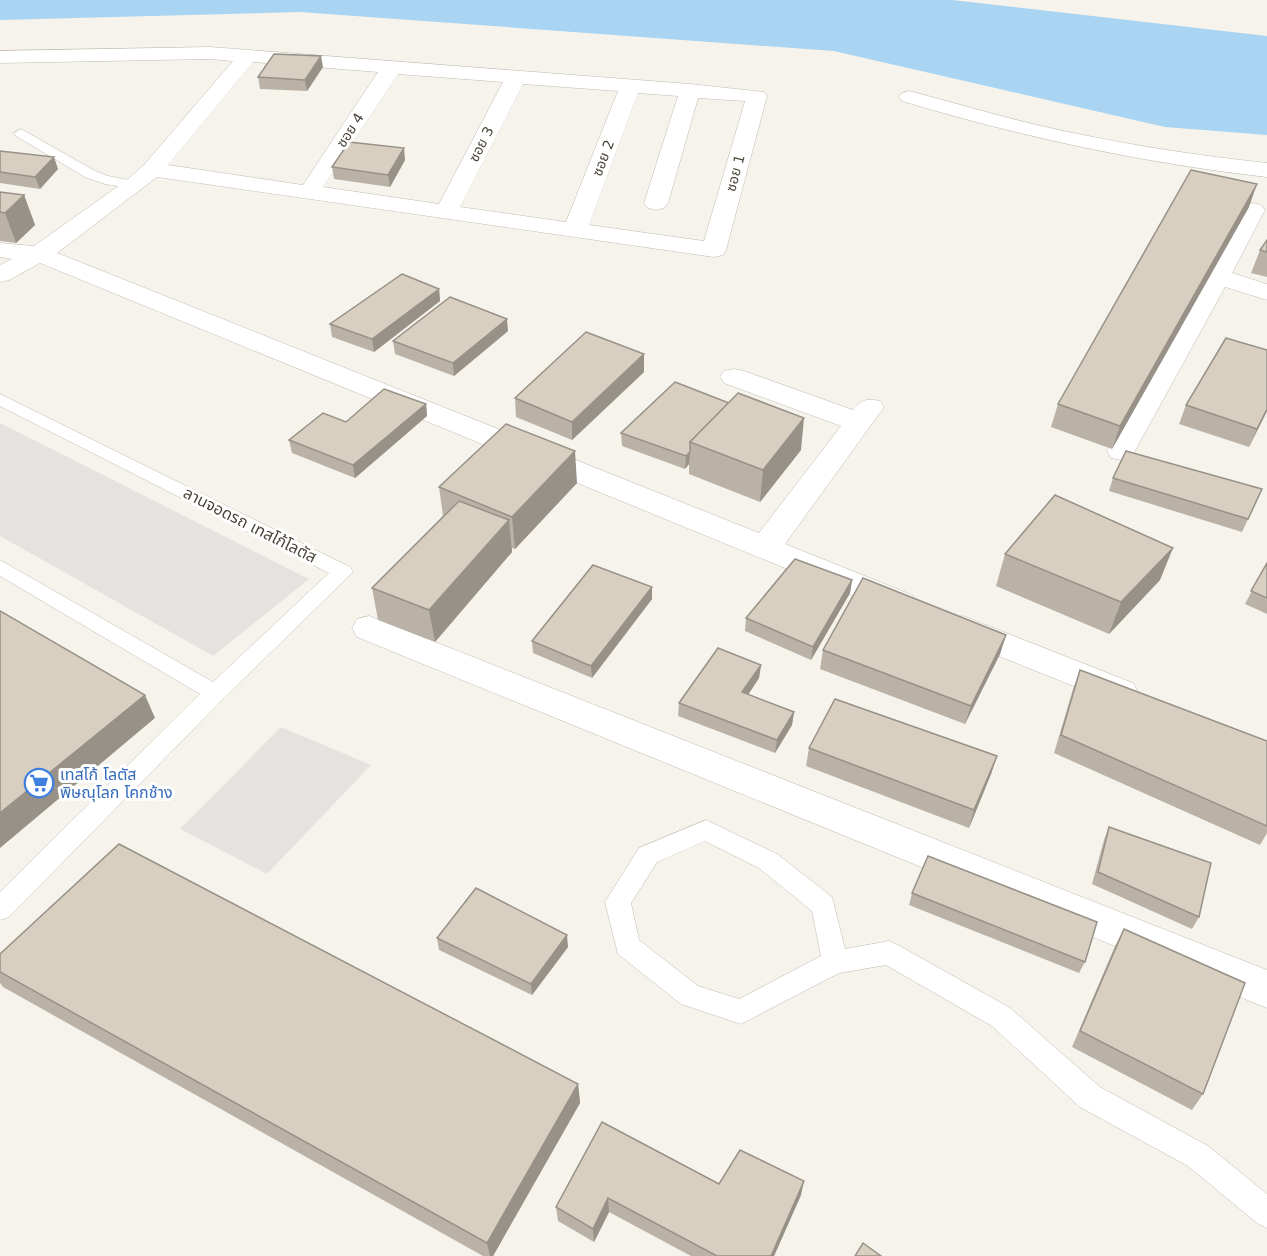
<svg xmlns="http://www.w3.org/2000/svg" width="1267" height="1256" font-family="'DejaVu Sans','Noto Sans Thai',sans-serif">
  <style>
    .parking { fill: #e5e3e0 }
    .water { fill: #a9d4f2 }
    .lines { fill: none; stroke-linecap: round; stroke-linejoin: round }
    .service-casing { stroke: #c2bbae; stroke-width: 1 }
    .minor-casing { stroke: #c2bbae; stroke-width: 1 }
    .service { fill: #fff; fill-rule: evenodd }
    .minor { fill: #fff; fill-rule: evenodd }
    .wall { fill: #bab2a6 }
    .shaded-wall { fill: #979187 }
    .building { fill: #d8cfc1; stroke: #979187; stroke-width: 1.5 }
    .labels { text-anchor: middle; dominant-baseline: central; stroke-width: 6; stroke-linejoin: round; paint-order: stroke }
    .far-street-label { font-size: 14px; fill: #4b4439; stroke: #fff }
    .street-label { font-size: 16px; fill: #4b4439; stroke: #fff }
    .shop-label { font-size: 16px; fill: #366cbe; stroke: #fff; text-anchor: start }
  </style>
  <rect width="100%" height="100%" fill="#f6f3ec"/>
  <!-- parking -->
  <g class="parking">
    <polygon points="0,423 309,579 213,656 0,536"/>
    <polygon points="281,727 371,765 267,874 180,829"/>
  </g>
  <!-- water -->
  <polygon class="water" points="0,0 952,0 1267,36 1267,135 1165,127 834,51 300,12 0,20"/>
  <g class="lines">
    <!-- service casing -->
    <g class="service-casing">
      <g id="service">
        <polygon points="21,129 95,171 108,176 140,182 142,185 135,189 105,184 85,177 16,136 14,133"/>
        <polygon points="0,394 350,567 353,572 223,699 9,917 0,920 0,892 200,694 0,576 0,560 213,682 329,573 0,406"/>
        <path d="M706,820L777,854L832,897L845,949L889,941L898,945L1010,1008L1100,1087L1208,1146L1267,1194V1228L1257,1223L1188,1166L1080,1107L992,1026L886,965L839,973L741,1024L681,1004L618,954L605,902L639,848ZM705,841L759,868L812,911L821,956L739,999L698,986L639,940L631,903L657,862Z"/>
      </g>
    </g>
    <!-- minor casing -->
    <g class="minor-casing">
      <g id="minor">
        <path d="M210,47L690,84L764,92L767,96L726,250L723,255L714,257L157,177L57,253L759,533L841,426L724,383L720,377L724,371L734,369L744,371L853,410C861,400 867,398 880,401L884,407L785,544L912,595L917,603L912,611L901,615L890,611L40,263L9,280L0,282V265L12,259L0,257V243L34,246L127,180L144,165L233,61L210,59L0,63V51ZM253,62L378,72L303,185L168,165ZM398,74L503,82L439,204L323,187ZM523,84L618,91L566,222L460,207ZM638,93L678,96L644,203L648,208L656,210L664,208L668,203L698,98L745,101L704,241L589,225Z"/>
        <path d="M909,91C953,102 997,116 1041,126C1116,143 1191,155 1267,163V177C1143,163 1022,137 902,101L899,97L902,93Z"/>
        <polygon points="1253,203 1261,205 1265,210 1232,273 1267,284 1267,300 1225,287 1131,458 1121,460 1111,458 1107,451 1241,210 1245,205"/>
        <polygon points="369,616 1267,970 1267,1008 357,637 352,628 357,619"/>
        <polygon points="963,616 1133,683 1138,692 1133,701 1121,705 951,637 946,628 951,619"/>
      </g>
    </g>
    <!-- service -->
    <use href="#service" class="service"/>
    <!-- minor -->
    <use href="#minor" class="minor"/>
  </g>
  <!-- wall -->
  <g class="wall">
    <polygon points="323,67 307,91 260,89 258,77"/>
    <polygon points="0,151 58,169 40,189 0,183"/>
    <polygon points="405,160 390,187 334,179 332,167"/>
    <polygon points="0,192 24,195 35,225 16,243 0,241"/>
    <polygon points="1249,207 1112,449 1051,427 1058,404"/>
    <polygon points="1267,240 1267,277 1251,273 1260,250"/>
    <polygon points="439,289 440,301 374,352 332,337 330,324"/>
    <polygon points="508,331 454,376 395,354 393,341"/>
    <polygon points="1267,350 1267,411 1249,447 1179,424 1186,405"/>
    <polygon points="644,354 644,372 572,440 516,417 515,398"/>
    <polygon points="426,404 427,416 355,478 292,453 289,440 346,422"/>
    <polygon points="621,433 801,450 760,502 689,474 689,464 685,469 622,446"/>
    <polygon points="1113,478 1262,489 1242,532 1109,491"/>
    <polygon points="577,483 515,549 512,548 512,552 435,642 378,620 372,588 443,516 439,487"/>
    <polygon points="1005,554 1160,580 1109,634 996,586"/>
    <polygon points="1267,563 1267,614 1245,604"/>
    <polygon points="852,580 850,593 811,660 745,631 746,618"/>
    <polygon points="652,587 652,599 592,678 533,653 532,641"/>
    <polygon points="1006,635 1000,654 965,724 820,669 823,650"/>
    <polygon points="761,665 759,678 748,695 794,712 792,725 775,753 678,716 679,703"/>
    <polygon points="1080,670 1267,741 1267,833 1260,845 1054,753 1073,689"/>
    <polygon points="809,748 997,756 991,774 969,828 806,766"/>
    <polygon points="1109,827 1199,917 1192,929 1092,884 1104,840"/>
    <polygon points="912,893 1085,962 1079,973 909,905"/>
    <polygon points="1124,929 1203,1094 1192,1110 1072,1047 1115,946"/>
    <polygon points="437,938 568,947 532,995 439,950"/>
    <polygon points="0,954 578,1084 580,1103 493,1256 483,1256 3,987 0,983"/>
    <polygon points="602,1122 719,1184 801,1195 774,1256 691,1256 609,1212 594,1242 558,1221 556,1207"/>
  </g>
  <!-- shaded-wall -->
  <g class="shaded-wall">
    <polygon points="321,56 323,67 307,91 305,80"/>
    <polygon points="404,148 405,160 390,187 388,175"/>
    <polygon points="54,157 58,169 40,189 35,177"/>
    <polygon points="1257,184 1249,207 1112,449 1120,426"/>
    <polygon points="24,195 35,225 16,243 5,213"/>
    <polygon points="439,289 440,301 374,352 372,339"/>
    <polygon points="507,319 508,331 454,376 453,363"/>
    <polygon points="644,354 644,372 572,440 572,422"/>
    <polygon points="426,404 427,416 355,478 353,465"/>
    <polygon points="1267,409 1267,411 1249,447 1257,429"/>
    <polygon points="804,418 801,450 760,502 763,470"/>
    <polygon points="575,451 577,483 515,549 512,517"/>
    <polygon points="690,452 689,464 685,469 686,456"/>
    <polygon points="509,520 512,552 435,642 429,610"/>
    <polygon points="1173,548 1160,580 1109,634 1121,602"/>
    <polygon points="852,580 850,593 811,660 813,647"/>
    <polygon points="652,587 652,599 592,678 591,666"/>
    <polygon points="1006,635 1000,654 965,724 971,706"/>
    <polygon points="761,665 759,678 741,705 742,692"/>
    <polygon points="145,695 155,718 0,848 0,813"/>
    <polygon points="794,712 792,725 775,753 777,740"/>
    <polygon points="997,756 991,774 969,828 974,810"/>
    <polygon points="567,935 568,947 532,995 531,984"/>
    <polygon points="578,1084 580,1103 493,1256 490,1256 487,1243"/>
    <polygon points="804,1181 801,1195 774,1256 771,1256"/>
    <polygon points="608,1198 609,1212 594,1242 593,1229"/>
  </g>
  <!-- building -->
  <g class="building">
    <polygon points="274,54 321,56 305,80 258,77"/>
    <polygon points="349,142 404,148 388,175 332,167"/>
    <polygon points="0,151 54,157 35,177 0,172"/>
    <polygon points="1191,170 1257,184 1120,426 1058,404"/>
    <polygon points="0,192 24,195 5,213 0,212"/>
    <polygon points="1267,240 1267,252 1260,250"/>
    <polygon points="402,274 439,289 372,339 330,324"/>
    <polygon points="450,297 507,319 453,363 393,341"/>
    <polygon points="586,332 644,354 572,422 515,398"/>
    <polygon points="1226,338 1267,350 1267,409 1257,429 1186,405"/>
    <polygon points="675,382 729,403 690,442 690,452 686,456 621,433"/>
    <polygon points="384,389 426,404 353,465 289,440 323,413 346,422"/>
    <polygon points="738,393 804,418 763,470 690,442"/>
    <polygon points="506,424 575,451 512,517 439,487"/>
    <polygon points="1126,451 1262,489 1248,519 1113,478"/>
    <polygon points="1055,495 1173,548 1121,602 1005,554"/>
    <polygon points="459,501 509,520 429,610 372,588"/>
    <polygon points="795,559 852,580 813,647 746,618"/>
    <polygon points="1267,563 1267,598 1251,591"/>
    <polygon points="593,565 652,587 591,666 532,641"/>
    <polygon points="863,578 1006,635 971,706 823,650"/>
    <polygon points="0,611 145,695 0,813"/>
    <polygon points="718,648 761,665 742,692 794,712 777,740 679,703"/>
    <polygon points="1080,670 1267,741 1267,826 1061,735"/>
    <polygon points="835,699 997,756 974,810 809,748"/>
    <polygon points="1109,827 1211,863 1199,917 1098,872"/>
    <polygon points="119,844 578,1084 487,1243 0,972 0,954"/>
    <polygon points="928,856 1097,922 1085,962 912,893"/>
    <polygon points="476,888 567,935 531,984 437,938"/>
    <polygon points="1124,929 1245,983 1203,1094 1080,1031"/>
    <polygon points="602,1122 719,1184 740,1150 804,1181 771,1256 717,1256 608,1198 593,1229 556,1207"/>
    <polygon points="863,1243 881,1256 855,1256"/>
  </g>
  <!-- icons -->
  <defs>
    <g id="supermarket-ring" transform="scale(1.5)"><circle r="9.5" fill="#fff" stroke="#3f7fe0" stroke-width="1.5"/><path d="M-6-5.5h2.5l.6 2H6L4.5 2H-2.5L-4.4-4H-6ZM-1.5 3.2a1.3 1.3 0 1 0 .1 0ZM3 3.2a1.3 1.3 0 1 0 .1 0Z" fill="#3f7fe0"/></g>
  </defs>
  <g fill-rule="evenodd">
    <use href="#supermarket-ring" x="39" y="783"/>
  </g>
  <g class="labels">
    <!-- far-street labels -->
    <g class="far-street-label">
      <text transform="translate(350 130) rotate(-57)">ซอย 4</text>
      <text transform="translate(481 144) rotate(-63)">ซอย 3</text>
      <text transform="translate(603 158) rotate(-69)">ซอย 2</text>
      <text transform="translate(735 173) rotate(-75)">ซอย 1</text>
    </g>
    <!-- street labels -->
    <g class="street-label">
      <text transform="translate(250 525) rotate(27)">ลานจอดรถ เทสโก้โลตัส</text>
    </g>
    <!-- shop labels -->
    <g class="shop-label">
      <text x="60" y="774">เทสโก้ โลตัส<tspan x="60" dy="18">พิษณุโลก โคกช้าง</tspan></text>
    </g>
  </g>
</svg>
